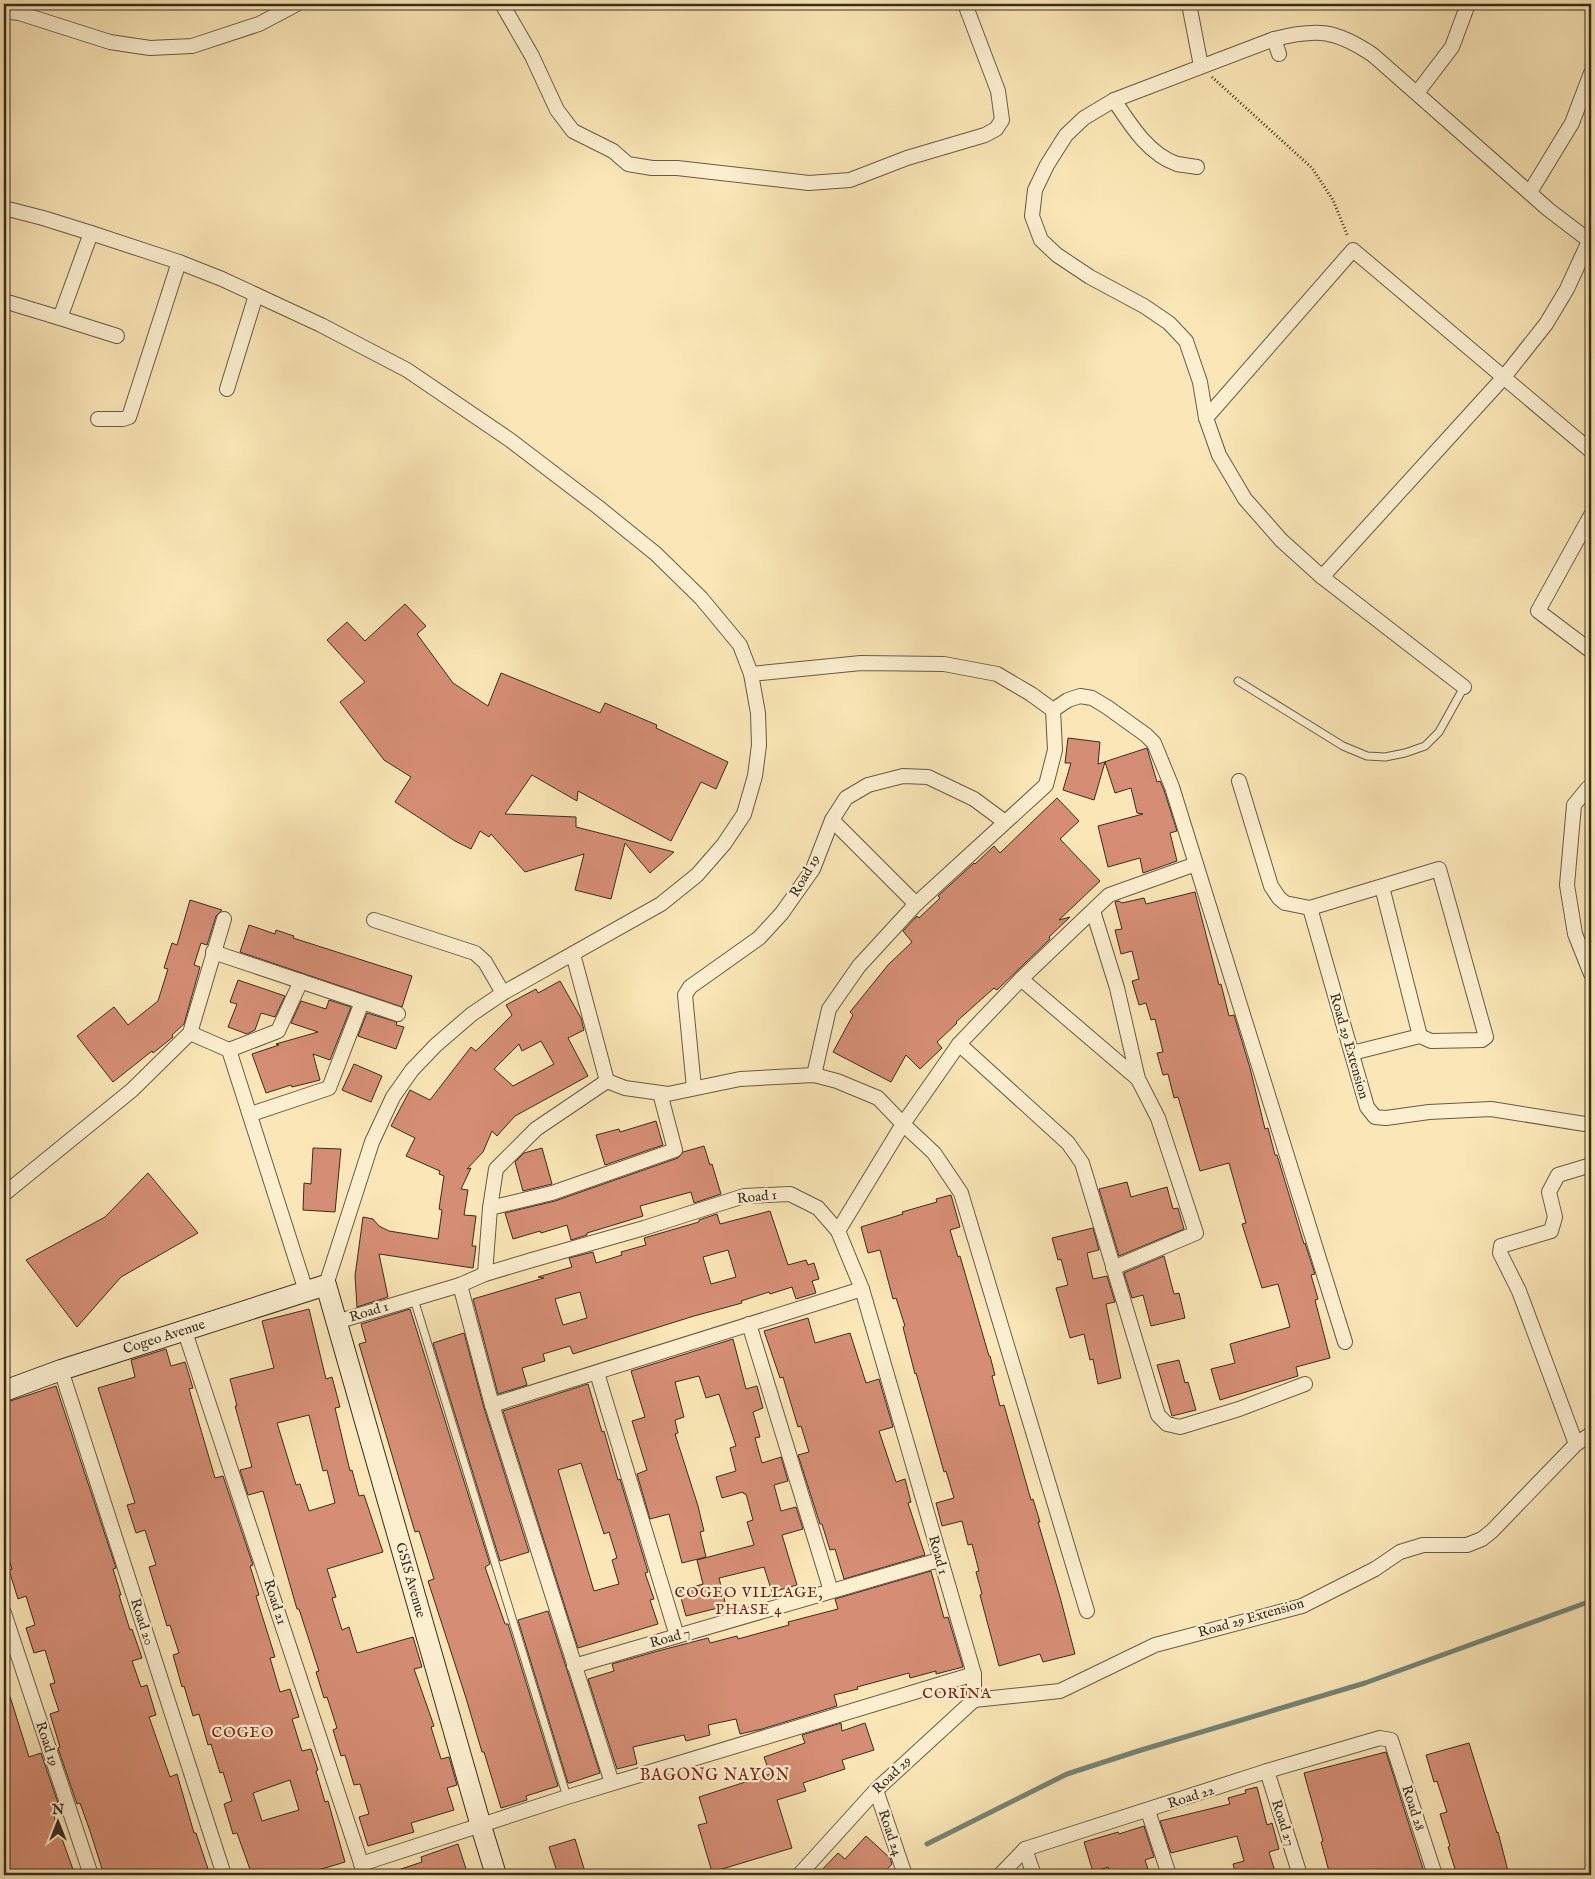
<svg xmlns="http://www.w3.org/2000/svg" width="1595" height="1879" font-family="'IM FELL English',serif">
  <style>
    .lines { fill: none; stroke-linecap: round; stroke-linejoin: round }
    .stream { stroke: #758576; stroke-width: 5 }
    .building { fill: #d58e75; stroke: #382d21; fill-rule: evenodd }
    .lane-casing { stroke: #685b46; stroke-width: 9 }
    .street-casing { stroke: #685b46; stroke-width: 16 }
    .secondary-casing { stroke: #382d21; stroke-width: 22 }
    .path { stroke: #382d21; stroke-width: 3; stroke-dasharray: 1 2.5; stroke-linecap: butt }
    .lane { stroke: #fcefd0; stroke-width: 7 }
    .street { stroke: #fcefd0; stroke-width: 14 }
    .secondary { stroke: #fcefd0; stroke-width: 20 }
    .labels { text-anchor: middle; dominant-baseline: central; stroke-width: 4.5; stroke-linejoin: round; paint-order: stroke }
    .street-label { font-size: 14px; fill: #382d21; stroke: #fcefd0 }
    .neighbourhood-label { font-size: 15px; letter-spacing: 1px; fill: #7a1f14; stroke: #fcefd0 }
    .quarter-label { font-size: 16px; letter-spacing: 1px; fill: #7a1f14; stroke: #fcefd0 }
  </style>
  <rect width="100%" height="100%" fill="#fae6b6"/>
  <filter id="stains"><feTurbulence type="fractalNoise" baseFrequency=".004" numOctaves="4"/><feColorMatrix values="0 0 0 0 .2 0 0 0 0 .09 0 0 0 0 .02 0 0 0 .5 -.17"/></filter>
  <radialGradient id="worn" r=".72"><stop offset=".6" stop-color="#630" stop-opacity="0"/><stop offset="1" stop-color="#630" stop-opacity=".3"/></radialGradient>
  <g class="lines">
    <!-- stream -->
    <polyline class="stream" points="927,1844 1067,1774 1138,1751 1365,1683 1591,1601"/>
  </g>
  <!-- building -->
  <g class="building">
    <polygon points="405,604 426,626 417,634 453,683 488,706 501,673 600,713 605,703 657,725 656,728 728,762 716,789 701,782 671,841 578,791 577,801 532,775 505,814 576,817 576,827 674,852 650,873 625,843 611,899 575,890 584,854 525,872 491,834 489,837 480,831 471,849 455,841 395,802 411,777 384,760 340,702 365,682 327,640 347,622 365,641"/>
    <polygon points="1068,738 1100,742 1098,764 1147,748 1157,782 1160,781 1164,790 1177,831 1170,833 1177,861 1143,873 1140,858 1108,867 1098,826 1143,814 1137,813 1131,788 1115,793 1105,762 1094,800 1063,790 1071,763 1065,763"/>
    <polygon points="1057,798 1079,821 1060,839 1100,881 1059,920 1070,917 1049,937 1050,939 997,990 994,988 956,1022 957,1023 937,1042 942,1048 920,1069 906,1055 891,1082 833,1052 853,1015 850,1012 888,965 912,942 903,931 917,916 919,918 940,898 938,896 974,863 975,864 994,846 1000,853"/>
    <polygon points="1195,892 1219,985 1221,984 1229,1016 1234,1015 1250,1068 1265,1129 1268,1128 1275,1155 1277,1155 1304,1244 1305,1243 1315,1274 1311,1275 1318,1299 1315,1300 1330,1358 1296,1367 1298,1376 1220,1400 1211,1369 1235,1363 1230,1344 1290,1327 1278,1284 1262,1288 1242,1224 1246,1223 1229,1163 1200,1171 1178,1097 1174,1098 1168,1074 1163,1075 1157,1053 1163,1052 1155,1019 1151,1020 1146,1003 1139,1005 1132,981 1139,979 1132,951 1121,954 1115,930 1122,929 1115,902 1119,901 1122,903 1144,898 1146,904"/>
    <polygon points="190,900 222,910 216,916 207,945 201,943 194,965 200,967 184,1024 172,1035 173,1037 153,1053 152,1051 113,1082 77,1036 114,1007 128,1025 158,1001 168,969 164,968 172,943 177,945"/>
    <polygon points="249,925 275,934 276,930 294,936 293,938 412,976 402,1007 240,952"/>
    <polygon points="238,980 285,996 275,1017 261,1013 255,1030 247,1034 228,1027 237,1004 230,1002"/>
    <path d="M560,981L581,1018L584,1030L568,1038L588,1076L515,1116L497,1136L492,1131L483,1152L467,1169L471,1168L461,1189L468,1190L464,1215L476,1216L472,1246H476L473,1268L379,1254L388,1297L357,1307L355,1276L363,1217L373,1219L379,1226L389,1231L438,1239L442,1210L439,1209L444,1176L439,1174L440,1171L406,1156L415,1138L391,1126L410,1090L430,1100L471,1047L476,1051L512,1015L506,1005L536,989L538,993ZM541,1041L554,1064L513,1086L494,1069L519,1044L522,1051Z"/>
    <polygon points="329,1000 351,1007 330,1060 313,1054 320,1080 292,1087 291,1085 266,1093 252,1054 279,1045 276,1044 318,1032 291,1023 301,1001 326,1009"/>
    <polygon points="367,1013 397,1022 396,1025 404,1027 396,1049 358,1036"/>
    <polygon points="354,1064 382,1076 371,1102 342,1090"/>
    <polygon points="656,1121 663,1145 605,1165 596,1135 619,1129 620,1132"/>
    <polygon points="704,1146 710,1165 712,1164 721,1194 694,1203 691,1192 640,1206 643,1216 587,1233 587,1235 571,1240 567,1225 541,1233 540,1231 513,1239 505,1213 555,1201 678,1158 683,1152"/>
    <polygon points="313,1148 341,1149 335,1212 303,1210 304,1183 311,1184"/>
    <polygon points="542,1148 552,1184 523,1191 515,1162 524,1153"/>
    <polygon points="148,1173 198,1233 121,1277 77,1327 26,1260 105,1217"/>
    <polygon points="1127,1182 1131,1197 1167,1187 1173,1209 1178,1208 1184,1229 1119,1256 1099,1189"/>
    <polygon points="951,1195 960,1227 950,1230 958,1257 960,1256 989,1356 990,1356 995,1375 992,1376 1000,1406 1004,1405 1031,1500 1033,1499 1040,1522 1038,1522 1060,1597 1075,1654 1043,1662 1040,1654 999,1666 980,1595 982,1594 976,1572 979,1571 972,1544 968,1545 962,1521 942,1526 936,1503 954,1498 946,1471 944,1472 916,1373 915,1374 903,1327 905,1326 896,1298 893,1299 880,1250 868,1253 861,1227 903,1214 902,1212 937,1202 936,1199"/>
    <path d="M770,1211L788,1265L806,1260L808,1265L814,1263L819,1279L812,1281L816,1293L796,1299L792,1287L770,1294L769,1292L741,1301L742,1303L694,1316L573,1354L570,1346L543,1354L545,1361L522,1368L527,1385L498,1394L473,1299L544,1278L538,1277L572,1267L569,1258L593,1252L596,1263L622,1255L621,1252L646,1245L644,1238L699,1222V1220L717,1214L720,1224ZM728,1250L736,1277L711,1284L703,1257ZM580,1292L587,1318L563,1325L555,1299Z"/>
    <polygon points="1093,1228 1099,1250 1087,1253 1093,1279 1107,1276 1115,1302 1106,1304 1121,1378 1098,1384 1093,1359 1090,1360 1084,1334 1070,1338 1056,1288 1068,1285 1061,1259 1058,1260 1052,1238"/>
    <polygon points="1164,1256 1174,1294 1179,1293 1185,1318 1151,1326 1143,1295 1132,1298 1124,1273"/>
    <path d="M309,1309L326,1379L332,1377L340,1407L335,1408L350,1471L352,1470L359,1496L364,1495L383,1552L327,1569L336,1597L332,1598L342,1630L349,1627L357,1653L413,1637L422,1667L414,1669L434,1726L431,1727L441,1759L449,1757L457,1785L447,1788L454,1810L411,1823L414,1832L368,1846L359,1817L369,1814L360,1784L354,1785L345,1755L341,1756L333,1730L337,1728L327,1697L324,1698L316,1672L319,1671L299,1609H297L263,1491L248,1495L240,1470L252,1467L235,1406H237L230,1379L274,1368L262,1321ZM309,1415L323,1471L327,1470L335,1503L309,1511L300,1484L296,1485L277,1423Z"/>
    <polygon points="410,1309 490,1564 485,1567 505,1624 508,1624 558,1786 526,1796 527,1800 501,1808 484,1752 482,1752 466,1698 428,1581 434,1579 419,1531 415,1532 359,1344 366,1342 361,1324"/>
    <polygon points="808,1318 815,1343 850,1333 866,1383 879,1379 893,1427 879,1431 896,1482 905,1479 911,1502 908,1503 925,1555 844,1579 835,1549 830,1550 822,1524 820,1524 798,1455 809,1452 801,1426 798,1427 783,1377 780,1378 764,1331"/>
    <polygon points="464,1333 484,1408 529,1552 500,1561 433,1343"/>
    <polygon points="733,1339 746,1389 757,1386 763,1408 753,1412 760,1437 755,1438 762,1463 781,1457 788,1481 774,1485 781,1511 796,1507 803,1529 782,1535 797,1585 772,1592 764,1567 719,1578 726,1606 686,1616 679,1591 703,1584 697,1560 754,1545 747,1522 753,1520 746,1494 744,1494 743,1492 722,1498 716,1477 736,1471 730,1448 736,1446 719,1394 706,1398 699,1376 675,1382 684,1417 675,1420 678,1433 675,1434 698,1506 704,1531 700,1532 706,1557 682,1563 669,1514 650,1519 637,1474 647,1470 632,1421 645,1417 631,1371"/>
    <path d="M166,1349L171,1366L185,1362L193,1388L189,1389L215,1478L223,1476L253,1565L250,1566L259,1595L256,1596L275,1657L270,1658L280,1692L290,1689L299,1717L292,1719L302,1751L311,1749L318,1770L316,1771L325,1802L328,1801L345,1862L302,1875H252L237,1833L233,1834L224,1804L232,1801L223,1772L220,1773L211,1744L208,1745L199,1714L193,1716L184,1686L182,1687L173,1655L179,1653L170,1625L167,1626L149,1567L156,1565L145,1530L136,1533L127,1505L135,1503L98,1388L135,1377L131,1360ZM290,1780L299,1810L262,1821L253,1793Z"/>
    <polygon points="1179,1360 1185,1383 1188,1382 1196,1410 1172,1416 1157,1365"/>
    <path d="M588,1384L602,1432L604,1431L618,1480L620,1479L648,1572L645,1573L654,1599L650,1600L658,1624L578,1648L503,1411ZM581,1463L604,1534L609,1532L617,1558L612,1560L619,1584L594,1591L558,1470Z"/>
    <polygon points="56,1386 116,1568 113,1569 121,1595 119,1595 130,1630 132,1629 142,1658 132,1661 141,1687 147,1685 156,1715 149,1717 170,1777 177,1774 194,1833 196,1833 210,1875 104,1875 90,1831 80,1803 77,1804 58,1748 60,1747 50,1714 59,1711 50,1684 55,1683 45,1650 34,1653 26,1628 35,1625 26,1596 18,1599 9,1570 12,1569 4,1545 4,1403"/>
    <polygon points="931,1571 944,1618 948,1617 963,1667 936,1674 936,1671 910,1678 909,1673 857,1687 858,1689 834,1695 837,1706 762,1729 740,1734 736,1719 708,1725 710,1735 686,1741 684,1735 633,1747 637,1764 617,1769 588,1679 614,1671 612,1664 658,1651 708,1638 710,1643 737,1636 738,1639 789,1625 788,1622 838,1609 835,1599"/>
    <polygon points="548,1611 600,1773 570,1783 568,1783 518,1620"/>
    <polygon points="4,1687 7,1687 29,1757 41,1753 60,1809 52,1811 75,1875 4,1875"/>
    <polygon points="841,1723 842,1731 865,1723 874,1750 842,1760 845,1769 803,1783 806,1791 777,1800 792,1848 712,1872 698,1825 707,1823 699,1797 770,1774 764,1757 805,1743 802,1735"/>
    <polygon points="1469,1743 1497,1833 1498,1832 1509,1875 1457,1875 1448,1847 1450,1846 1440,1814 1447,1812 1437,1781 1434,1782 1426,1755"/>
    <polygon points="1386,1752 1425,1875 1330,1875 1321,1842 1323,1841 1304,1773"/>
    <polygon points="1257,1787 1267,1825 1272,1823 1279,1849 1269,1852 1276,1875 1236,1875 1233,1864 1244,1861 1237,1836 1171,1853 1160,1821 1230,1804 1228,1798 1246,1793 1245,1790"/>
    <polygon points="1144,1826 1154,1857 1145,1860 1150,1875 1110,1875 1108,1867 1093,1872 1084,1842 1118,1832 1119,1834"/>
    <polygon points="866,1836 890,1858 892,1864 882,1875 817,1875 838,1853 845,1859"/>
    <polygon points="575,1839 586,1875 558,1875 549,1847"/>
    <polygon points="458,1844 468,1875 389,1875 389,1873 422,1862 421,1857"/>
  </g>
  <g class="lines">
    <!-- lane casing -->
    <g class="lane-casing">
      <g id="lane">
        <polyline points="1238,681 1343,746 1367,756 1385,757 1405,753 1425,746 1439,732 1464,687"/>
        <polyline points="414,1299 567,1797"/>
      </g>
    </g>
    <!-- street casing -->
    <g class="street-casing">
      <g id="street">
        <polyline points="502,4 532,56 557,110 573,131 613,151 628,164 652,168 677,168 809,183 850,180 907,158 985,135 996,129 1002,120 998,91 965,4"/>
        <polyline points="1189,4 1201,66"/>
        <polyline points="4,11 19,13 110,42 150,48 192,46 259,24 297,4"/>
        <polyline points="1274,39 1279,54"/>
        <polyline points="1417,93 1452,47 1468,4"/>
        <path d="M1114,100C1130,124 1148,154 1177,164C1183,165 1191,166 1197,167"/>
        <polyline points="1530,192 1572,123 1591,73"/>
        <polyline points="4,208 43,218 91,233 179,262 222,279 321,325 407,370 510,440 598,507 656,554 701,598 740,645 751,674 758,713 759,745 755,776 744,814 724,844 697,875 661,904 503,993 472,1014 436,1045 412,1070 393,1097 372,1142 326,1285"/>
        <polyline points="4,301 60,318 91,233"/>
        <polyline points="60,318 117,336"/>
        <polyline points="227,389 256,295"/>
        <polyline points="1206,418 1353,250 1591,451"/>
        <polyline points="98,419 123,419 129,417 179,262"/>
        <polyline points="1591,515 1538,611 1591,651"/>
        <polyline points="1322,577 1504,377 1546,324 1567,289 1589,241"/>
        <polyline points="751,674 861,663 944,664 997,674 1031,694 1053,710 1068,700 1080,696 1092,698 1107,707 1146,735 1154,743 1172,787 1345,1342"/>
        <path d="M1464,687L1322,577L1281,540L1245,499L1219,455L1206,418L1200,382L1186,341L1169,323L1144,306L1090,277L1057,255L1041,240L1032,216L1035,190L1047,165L1066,135L1084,118L1114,100L1274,39C1318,28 1336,30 1373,55L1549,210L1591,242"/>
        <polyline points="1239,781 1271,886 1279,898 1285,903 1310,908 1439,869 1486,1037 1482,1040 1431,1041 1420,1036 1352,1053"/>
        <polyline points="1591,787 1588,788 1574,805 1567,885 1575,934 1591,974"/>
        <polyline points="832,820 916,904"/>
        <polyline points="1382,887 1420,1036"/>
        <polyline points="1310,908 1367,1107 1375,1117 1386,1118 1429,1112 1491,1109 1591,1125"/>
        <polyline points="1093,911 1117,988 1138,1079 1158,1118 1196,1233 1113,1268"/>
        <polyline points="374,920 475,953 485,962 503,993"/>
        <polyline points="213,952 398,1014"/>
        <polyline points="573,954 607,1081 625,1088 668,1094 740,1079 814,1075 837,1081 878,1098 903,1124 934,1153 961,1193 1087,1611"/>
        <polyline points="1021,979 1138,1079"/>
        <polyline points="190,1033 229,1050 306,1291"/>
        <polyline points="959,1044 1068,1143 1082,1163 1158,1415 1167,1424 1180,1427 1239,1409 1305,1384"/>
        <polyline points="229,1050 278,1031 301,981"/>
        <polyline points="814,1075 829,1009 859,966 916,904 1046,785 1055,750 1053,710"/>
        <polyline points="694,1088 685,995 690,987 759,938 782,913 813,869 832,820 846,798 868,785 903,776 928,777 974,799 1005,822"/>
        <polyline points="251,1114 329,1088 362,1002"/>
        <polyline points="4,1194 132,1090 190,1033 224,919"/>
        <polyline points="490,1208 496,1169 536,1129 607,1081"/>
        <polyline points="838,1231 903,1124 959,1044 1021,979 1109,895 1196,864"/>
        <polyline points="485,1274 490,1208 552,1193 675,1150 660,1093"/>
        <polyline points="460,1285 492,1405 612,1783"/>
        <polyline points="336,1322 460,1285 485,1274 532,1260 644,1228 744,1196 790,1194 818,1208 838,1231 862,1289 974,1674 974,1700 876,1790 799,1875"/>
        <polyline points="749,1324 831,1591"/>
        <polyline points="184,1329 365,1875"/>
        <polyline points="61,1370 224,1875"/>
        <polyline points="597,1373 677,1636"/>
        <polyline points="492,1405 862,1289"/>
        <polyline points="1576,1444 1519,1291 1500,1253 1501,1246 1551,1231 1555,1217 1549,1192 1558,1175 1591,1165"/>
        <polyline points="4,1613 91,1875"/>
        <polyline points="574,1666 939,1560"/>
        <polyline points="974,1700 1060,1691 1155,1645 1302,1606 1375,1569 1400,1552 1423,1545 1467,1545 1482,1539 1492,1531 1576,1444 1591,1434"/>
        <polyline points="1267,1771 1300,1875"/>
        <polyline points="876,1790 905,1875"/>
        <polyline points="1148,1811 1169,1875"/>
        <polyline points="1025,1849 1034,1875"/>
        <polyline points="361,1864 567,1797 974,1674"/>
        <polyline points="1000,1875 1025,1849 1267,1771 1380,1738 1391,1740 1435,1875"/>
      </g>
    </g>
    <!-- secondary casing -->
    <g class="secondary-casing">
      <g id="secondary">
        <path id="s1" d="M4,1391L61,1370L326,1285L481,1826L496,1875"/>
      </g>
    </g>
    <!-- path -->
    <polyline class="path" points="1212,77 1312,168 1333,200 1348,237"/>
    <!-- lane -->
    <use href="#lane" class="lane"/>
    <!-- street -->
    <use href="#street" class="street"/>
    <!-- secondary -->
    <use href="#secondary" class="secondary"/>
  </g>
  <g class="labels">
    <!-- street labels -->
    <g class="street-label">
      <text transform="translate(805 876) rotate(-60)">Road 19</text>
      <text transform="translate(1349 1046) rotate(74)">Road 29 Extension</text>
      <text transform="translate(757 1197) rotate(-6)">Road 1</text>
      <text transform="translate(369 1312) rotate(-17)">Road 1</text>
      <text stroke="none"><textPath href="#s1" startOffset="169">Cogeo Avenue</textPath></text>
      <text transform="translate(938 1555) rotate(74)">Road 1</text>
      <text stroke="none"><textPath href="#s1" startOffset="646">GSIS Avenue</textPath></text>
      <text transform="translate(275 1602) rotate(72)">Road 21</text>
      <text transform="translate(1251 1618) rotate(-16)">Road 29 Extension</text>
      <text transform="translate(142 1622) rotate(72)">Road 20</text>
      <text transform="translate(670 1638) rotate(-16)">Road 7</text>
      <text transform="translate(47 1744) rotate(72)">Road 19</text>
      <text transform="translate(892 1775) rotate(-44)">Road 29</text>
      <text transform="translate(1191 1797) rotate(-18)">Road 22</text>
      <text transform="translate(1413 1808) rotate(72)">Road 28</text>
      <text transform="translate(1283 1823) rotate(72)">Road 27</text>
      <text transform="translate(890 1833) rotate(71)">Road 24</text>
    </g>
    <!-- neighbourhood labels -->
    <g class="neighbourhood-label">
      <text x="749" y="1592">COGEO VILLAGE,<tspan x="749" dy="17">PHASE 4</tspan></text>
      <text x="957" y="1693">CORINA</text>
      <text x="243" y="1732">COGEO</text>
    </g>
    <!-- quarter labels -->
    <g class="quarter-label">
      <text x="715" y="1776">BAGONG NAYON</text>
    </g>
  </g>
  <!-- margin -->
  <rect width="1595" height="1879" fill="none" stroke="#fae6b6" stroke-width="20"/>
  <rect x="5" y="5" width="1585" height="1869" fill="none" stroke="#382d21" stroke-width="2.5"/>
  <rect x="10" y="10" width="1575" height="1859" fill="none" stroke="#382d21"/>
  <!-- north arrow -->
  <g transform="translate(58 1822)" stroke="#fcefd0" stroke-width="4" paint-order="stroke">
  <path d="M0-4L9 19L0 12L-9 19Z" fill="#382d21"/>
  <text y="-8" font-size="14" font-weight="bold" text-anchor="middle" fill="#382d21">N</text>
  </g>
  <rect width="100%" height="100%" filter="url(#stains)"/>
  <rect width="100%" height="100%" fill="url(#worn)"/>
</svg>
